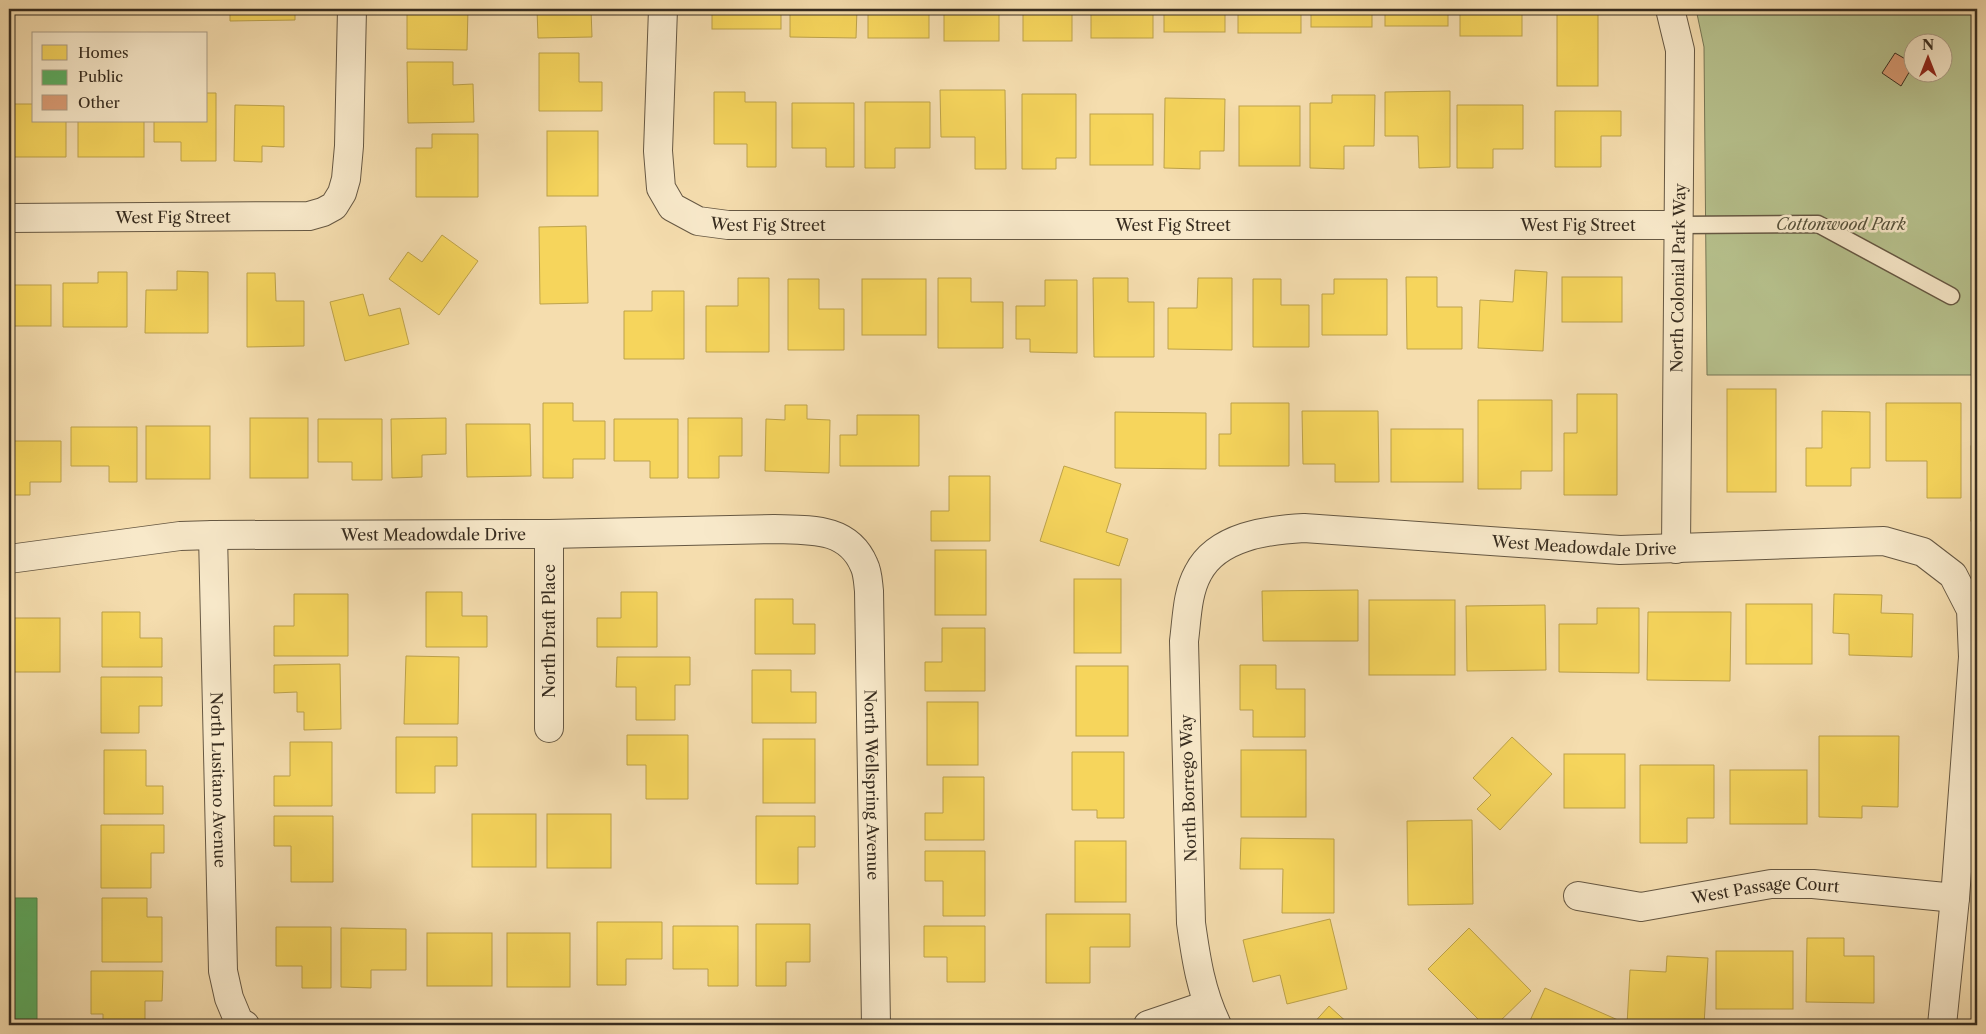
<svg xmlns="http://www.w3.org/2000/svg" width="1986" height="1034" font-family="'Libre Caslon Text',serif">
  <style>
    .green { fill: #b7c28e; stroke: #777756; fill-rule: evenodd }
    .homes { fill: #f6d55c; stroke: #bda24a }
    .public { fill: #5aae61; stroke: #50874d }
    .building { fill: #da9c75; stroke: #372c1f }
    .lines { fill: none; stroke-linecap: round; stroke-linejoin: round }
    .lane-casing { stroke: #665843; stroke-width: 19 }
    .street-casing { stroke: #665843; stroke-width: 30 }
    .lane { stroke: #f8e9ca; stroke-width: 16 }
    .street { stroke: #f8e9ca; stroke-width: 28 }
    .labels { text-anchor: middle; dominant-baseline: central; stroke-width: 5; stroke-linejoin: round; paint-order: stroke }
    .street-label { font-size: 16px; fill: #372c1f; stroke: #f8e9ca }
    .park-label { font-size: 16px; font-style: italic; fill: #57523b; stroke: #f8e9ca }
  </style>
  <rect width="100%" height="100%" fill="#f5ddae"/>
  <filter id="stains"><feTurbulence type="fractalNoise" baseFrequency=".004" numOctaves="4"/><feColorMatrix values="0 0 0 0 .2 0 0 0 0 .09 0 0 0 0 .02 0 0 0 .5 -.17"/></filter>
  <radialGradient id="worn" r=".72"><stop offset=".6" stop-color="#630" stop-opacity="0"/><stop offset="1" stop-color="#630" stop-opacity=".3"/></radialGradient>
  <!-- green -->
  <path class="green" d="M1696,9H1977V375H1707L1704,47ZM1914,42H1944V72H1914Z"/>
  <!-- homes -->
  <g class="homes">
    <polygon points="77,9 142,9 142,14 77,13"/>
    <rect x="154" y="9" width="67" height="2"/>
    <polygon points="230,9 295,9 295,20 230,21"/>
    <polygon points="407,9 468,9 467,50 407,49"/>
    <polygon points="537,9 591,9 592,37 538,38"/>
    <rect x="712" y="9" width="69" height="20"/>
    <polygon points="790,9 857,9 856,38 790,37"/>
    <rect x="868" y="9" width="61" height="29"/>
    <rect x="944" y="9" width="55" height="32"/>
    <rect x="1023" y="9" width="49" height="32"/>
    <rect x="1091" y="9" width="62" height="29"/>
    <rect x="1164" y="9" width="61" height="23"/>
    <rect x="1238" y="9" width="63" height="24"/>
    <rect x="1311" y="9" width="61" height="18"/>
    <rect x="1385" y="9" width="63" height="17"/>
    <rect x="1460" y="9" width="62" height="27"/>
    <rect x="1557" y="9" width="41" height="77"/>
    <polygon points="539,53 579,53 579,82 602,82 602,111 539,111"/>
    <polygon points="407,62 453,62 453,85 473,84 474,122 408,123"/>
    <polygon points="940,90 1005,90 1006,169 975,169 975,137 941,137"/>
    <polygon points="1450,91 1450,167 1419,168 1418,136 1385,136 1385,92"/>
    <polygon points="714,92 745,92 745,102 776,102 776,167 747,167 747,144 714,144"/>
    <polygon points="206,93 216,93 216,161 181,161 181,142 154,142 154,121 206,121"/>
    <polygon points="1022,94 1076,94 1076,158 1056,158 1056,169 1022,169"/>
    <polygon points="1332,95 1375,95 1374,146 1344,146 1344,169 1310,168 1310,103 1332,103"/>
    <polygon points="1165,98 1225,99 1224,151 1200,151 1200,169 1164,168"/>
    <polygon points="865,102 930,102 930,148 895,148 895,168 865,168"/>
    <polygon points="792,103 854,103 854,167 826,167 826,148 792,148"/>
    <polygon points="9,104 34,104 34,121 66,121 66,157 9,157"/>
    <polygon points="235,105 284,106 284,147 262,146 262,162 234,161"/>
    <polygon points="1457,105 1523,105 1523,149 1493,149 1493,168 1457,168"/>
    <rect x="1239" y="106" width="61" height="60"/>
    <polygon points="1555,111 1621,111 1621,136 1601,136 1601,167 1555,167"/>
    <rect x="1090" y="114" width="63" height="51"/>
    <rect x="78" y="121" width="66" height="36"/>
    <rect x="547" y="131" width="51" height="65"/>
    <polygon points="432,134 478,134 478,197 416,197 416,148 432,148"/>
    <polygon points="586,226 588,303 540,304 539,227"/>
    <polygon points="442,235 478,261 439,315 389,279 408,252 422,262"/>
    <polygon points="1515,270 1547,272 1543,351 1478,348 1480,300 1513,302"/>
    <polygon points="177,271 208,272 208,333 145,333 146,290 177,290"/>
    <polygon points="98,272 127,272 127,327 63,327 63,283 98,283"/>
    <polygon points="247,273 275,273 276,301 304,301 304,346 247,347"/>
    <polygon points="1406,277 1437,277 1437,307 1462,307 1462,349 1407,349"/>
    <rect x="1562" y="277" width="60" height="45"/>
    <polygon points="738,278 769,278 769,352 706,352 706,306 738,306"/>
    <polygon points="938,278 971,278 971,302 1003,302 1003,348 938,348"/>
    <polygon points="1093,278 1128,278 1128,302 1154,302 1154,357 1094,357"/>
    <polygon points="1198,278 1232,278 1232,350 1168,349 1168,308 1197,308"/>
    <polygon points="788,279 819,279 819,309 844,309 844,350 788,350"/>
    <rect x="862" y="279" width="64" height="56"/>
    <polygon points="1253,279 1281,279 1281,305 1309,305 1309,347 1253,347"/>
    <polygon points="1334,279 1387,279 1387,335 1322,335 1322,294 1334,294"/>
    <polygon points="1045,280 1077,280 1077,353 1030,352 1030,339 1016,339 1016,306 1045,306"/>
    <rect x="9" y="285" width="42" height="41"/>
    <polygon points="652,291 684,291 684,359 624,359 624,311 652,311"/>
    <polygon points="363,294 369,316 400,308 409,344 345,361 330,302"/>
    <rect x="1727" y="389" width="49" height="103"/>
    <polygon points="1577,394 1617,394 1617,495 1564,495 1564,433 1577,433"/>
    <polygon points="1478,400 1552,400 1552,471 1521,471 1521,489 1478,489"/>
    <polygon points="543,403 573,403 573,421 605,421 605,459 573,459 573,478 543,478"/>
    <polygon points="1231,403 1289,403 1289,466 1219,466 1219,434 1231,434"/>
    <polygon points="1886,403 1961,403 1961,498 1927,498 1927,461 1886,461"/>
    <polygon points="785,405 807,405 807,419 830,420 829,473 765,471 766,419 785,420"/>
    <polygon points="1302,411 1378,411 1379,482 1335,482 1335,464 1303,464"/>
    <polygon points="1822,411 1870,412 1870,468 1851,468 1851,486 1806,486 1806,448 1822,448"/>
    <polygon points="1115,412 1206,413 1206,469 1115,468"/>
    <polygon points="857,415 919,415 919,466 840,466 840,435 857,435"/>
    <rect x="250" y="418" width="58" height="60"/>
    <polygon points="446,418 446,454 422,455 422,477 392,478 391,419"/>
    <polygon points="688,418 742,418 742,456 719,456 719,478 688,478"/>
    <polygon points="318,419 382,419 382,480 352,480 352,462 318,462"/>
    <polygon points="614,419 678,419 678,478 650,478 650,461 614,461"/>
    <polygon points="466,424 530,424 531,476 467,477"/>
    <rect x="146" y="426" width="64" height="53"/>
    <polygon points="71,427 137,427 137,482 109,482 109,466 71,466"/>
    <rect x="1391" y="429" width="72" height="53"/>
    <polygon points="9,441 61,441 61,482 30,482 30,495 9,495"/>
    <rect x="1971" y="446" width="6" height="75"/>
    <polygon points="1064,466 1121,484 1106,532 1128,539 1119,566 1040,541"/>
    <polygon points="949,476 990,476 990,541 931,541 931,511 949,511"/>
    <rect x="935" y="550" width="51" height="65"/>
    <rect x="1074" y="579" width="47" height="74"/>
    <polygon points="1358,590 1358,641 1263,641 1262,591"/>
    <polygon points="426,592 462,592 462,616 487,616 487,647 426,647"/>
    <polygon points="621,592 657,592 657,647 597,647 597,618 621,618"/>
    <polygon points="294,594 348,594 348,656 274,656 274,626 294,626"/>
    <polygon points="1834,594 1882,595 1881,613 1913,614 1912,657 1849,655 1849,634 1833,633"/>
    <polygon points="755,599 793,599 793,624 815,624 815,654 755,654"/>
    <rect x="1369" y="600" width="86" height="75"/>
    <rect x="1746" y="604" width="66" height="60"/>
    <polygon points="1545,605 1546,670 1467,671 1466,606"/>
    <polygon points="1597,608 1639,608 1639,673 1559,672 1559,624 1597,624"/>
    <polygon points="102,612 140,612 140,638 162,638 162,667 102,667"/>
    <polygon points="1648,612 1731,612 1730,681 1647,680"/>
    <rect x="9" y="618" width="51" height="54"/>
    <polygon points="942,628 985,628 985,691 925,691 925,662 942,662"/>
    <polygon points="406,656 459,657 458,724 404,724"/>
    <polygon points="617,657 690,657 690,685 675,685 675,720 636,720 636,687 616,687"/>
    <polygon points="340,664 341,729 304,730 304,712 297,712 297,692 274,693 274,665"/>
    <polygon points="1240,665 1276,665 1276,689 1305,689 1305,737 1253,737 1253,710 1240,710"/>
    <rect x="1076" y="666" width="52" height="70"/>
    <polygon points="752,670 791,670 791,692 816,692 816,723 752,723"/>
    <polygon points="101,677 162,677 162,706 139,706 139,733 101,733"/>
    <rect x="927" y="702" width="51" height="63"/>
    <polygon points="627,735 688,735 688,799 646,799 646,765 627,765"/>
    <polygon points="1819,736 1899,736 1898,807 1862,806 1862,818 1819,817"/>
    <polygon points="396,737 457,737 457,766 435,766 435,793 396,793"/>
    <polygon points="1512,737 1552,774 1500,830 1477,809 1491,795 1473,778"/>
    <rect x="763" y="739" width="52" height="64"/>
    <polygon points="290,742 332,742 332,806 274,806 274,776 290,776"/>
    <polygon points="104,750 146,750 146,786 163,786 163,814 104,814"/>
    <rect x="1241" y="750" width="65" height="67"/>
    <polygon points="1072,752 1124,752 1124,818 1097,818 1097,810 1072,810"/>
    <rect x="1564" y="754" width="61" height="54"/>
    <polygon points="1640,765 1714,765 1714,818 1687,818 1687,843 1640,843"/>
    <rect x="1730" y="770" width="77" height="54"/>
    <polygon points="943,777 984,777 984,840 925,840 925,813 943,813"/>
    <rect x="472" y="814" width="64" height="53"/>
    <rect x="547" y="814" width="64" height="54"/>
    <polygon points="274,816 333,816 333,882 291,882 291,846 274,846"/>
    <polygon points="756,816 815,816 815,847 798,847 798,884 756,884"/>
    <polygon points="1472,820 1473,904 1408,905 1407,821"/>
    <polygon points="101,825 164,825 164,853 151,853 151,888 101,888"/>
    <polygon points="1241,838 1334,839 1334,913 1282,913 1283,869 1240,869"/>
    <rect x="1075" y="841" width="51" height="61"/>
    <polygon points="925,851 985,851 985,916 943,916 943,881 925,881"/>
    <polygon points="102,898 147,898 147,917 162,917 162,962 102,962"/>
    <polygon points="1046,914 1130,914 1130,947 1090,947 1090,983 1046,983"/>
    <polygon points="1330,919 1347,989 1287,1004 1280,975 1253,982 1243,940"/>
    <polygon points="597,922 662,922 662,959 626,959 626,985 597,985"/>
    <polygon points="756,924 810,924 810,962 786,962 786,986 756,986"/>
    <polygon points="673,926 738,926 738,986 708,986 708,969 673,969"/>
    <polygon points="924,926 985,926 985,982 947,982 947,957 924,957"/>
    <polygon points="276,927 331,927 331,988 302,988 302,966 276,966"/>
    <polygon points="341,928 406,929 406,970 371,970 371,988 341,987"/>
    <polygon points="1469,928 1531,991 1496,1025 1484,1025 1428,969"/>
    <rect x="427" y="933" width="65" height="53"/>
    <rect x="507" y="933" width="63" height="54"/>
    <polygon points="1807,938 1844,938 1844,956 1874,956 1874,1003 1806,1002"/>
    <rect x="1716" y="951" width="77" height="58"/>
    <polygon points="1667,956 1708,958 1704,1025 1627,1025 1630,970 1666,972"/>
    <polygon points="91,971 163,971 162,1001 145,1001 145,1025 103,1025 103,1014 91,1014"/>
    <polygon points="1545,988 1618,1020 1616,1025 1528,1025"/>
    <polygon points="1329,1006 1350,1025 1312,1025"/>
  </g>
  <!-- public -->
  <polygon class="public" points="9,893 12,893 12,898 37,898 37,1025 9,1025"/>
  <!-- building -->
  <polygon class="building" points="1895,53 1914,64 1901,86 1882,73"/>
  <g class="lines">
    <!-- lane casing -->
    <g class="lane-casing">
      <polyline id="lane" points="1679,225 1818,224 1951,296"/>
    </g>
    <!-- street casing -->
    <g class="street-casing">
      <g id="street">
        <path id="s1" d="M663,9L658,151L661,188L672,207L698,221L728,225H1679"/>
        <polyline points="1670,9 1680,50 1676,549"/>
        <path id="s2" d="M9,218L309,216L323,212L334,206L342,193L346,179L349,146L352,9"/>
        <polyline points="549,534 549,728"/>
        <path id="s3" d="M213,535L223,971L229,998L239,1022L245,1025"/>
        <path id="s4" d="M9,559L180,536L213,535L549,534L774,529C810,530 848,527 864,565C868,573 868,583 869,591L876,1025"/>
        <path id="s5" d="M1578,896L1641,907L1771,884H1813L1955,898"/>
        <polyline points="1148,1025 1207,1005"/>
        <path id="s6" d="M1217,1025C1201,992 1196,959 1191,923L1184,641C1187,618 1187,593 1198,573C1217,536 1268,530 1304,528L1620,550L1884,541L1923,552L1953,575L1971,610L1973,657L1955,898L1942,1025"/>
      </g>
    </g>
    <!-- lane -->
    <use href="#lane" class="lane"/>
    <!-- street -->
    <use href="#street" class="street"/>
  </g>
  <g class="labels">
    <!-- street labels -->
    <g class="street-label">
      <text stroke="none"><textPath href="#s2" startOffset="164">West Fig Street</textPath></text>
      <text stroke="none"><textPath href="#s1" startOffset="301">West Fig Street</textPath></text>
      <text stroke="none"><textPath href="#s1" startOffset="706">West Fig Street</textPath></text>
      <text stroke="none"><textPath href="#s1" startOffset="1111">West Fig Street</textPath></text>
      <text transform="translate(1678 278) rotate(-89)">North Colonial Park Way</text>
      <text stroke="none"><textPath href="#s4" startOffset="426">West Meadowdale Drive</textPath></text>
      <text stroke="none"><textPath href="#s6" startOffset="859">West Meadowdale Drive</textPath></text>
      <text transform="translate(549 631) rotate(-90)">North Draft Place</text>
      <text stroke="none"><textPath href="#s3" startOffset="245">North Lusitano Avenue</textPath></text>
      <text stroke="none"><textPath href="#s4" startOffset="1091">North Wellspring Avenue</textPath></text>
      <text transform="translate(1188 788) rotate(-92)">North Borrego Way</text>
      <text stroke="none"><textPath href="#s5" startOffset="190">West Passage Court</textPath></text>
    </g>
    <!-- park labels -->
    <g class="park-label">
      <text x="1841" y="224">Cottonwood Park</text>
    </g>
  </g>
  <!-- margin -->
  <rect width="1986" height="1034" fill="none" stroke="#f5ddae" stroke-width="30"/>
  <rect x="10" y="10" width="1966" height="1014" fill="none" stroke="#372c1f" stroke-width="2.5"/>
  <rect x="15" y="15" width="1956" height="1004" fill="none" stroke="#372c1f"/>
  <!-- legend -->
  <rect x="32" y="32" width="175" height="90" fill="#f8e9ca" stroke="#ab9d86"/>
  <rect x="42" y="45" width="25" height="15" fill="#f6d55c" stroke="#ab9d86"/>
  <text x="78" y="58" font-size="15" fill="#372c1f">Homes</text>
  <rect x="42" y="70" width="25" height="15" fill="#5aae61" stroke="#ab9d86"/>
  <text x="78" y="82" font-size="15" fill="#372c1f">Public</text>
  <rect x="42" y="95" width="25" height="15" fill="#da9c75" stroke="#ab9d86"/>
  <text x="78" y="108" font-size="15" fill="#372c1f">Other</text>
  <!-- north arrow -->
  <g transform="translate(1928 58)"><circle r="24" fill="#f8e9ca" stroke="#ab9d86"/>
  <path d="M0-4L9 19L0 12L-9 19Z" fill="#8f2418"/>
  <text y="-8" font-size="14" font-weight="bold" text-anchor="middle" fill="#372c1f">N</text>
  </g>
  <rect width="100%" height="100%" filter="url(#stains)"/>
  <rect width="100%" height="100%" fill="url(#worn)"/>
</svg>
